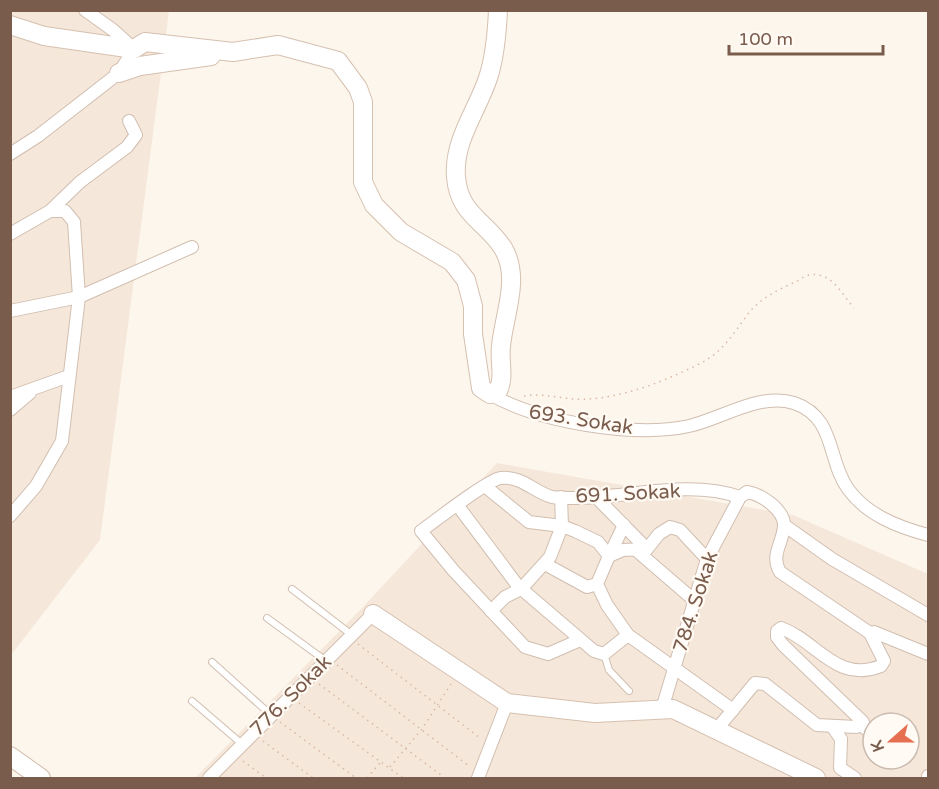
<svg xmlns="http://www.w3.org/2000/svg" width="939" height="789" font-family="'Varela Round',sans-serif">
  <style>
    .residential { fill: #f5e8da; fill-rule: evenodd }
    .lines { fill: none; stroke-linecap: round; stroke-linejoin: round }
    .lane-casing { stroke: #d1beb0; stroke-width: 8 }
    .street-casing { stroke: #d1beb0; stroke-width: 14 }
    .secondary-casing { stroke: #d6c0b0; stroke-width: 20 }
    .path { stroke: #d9b8a5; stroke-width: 1.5; stroke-dasharray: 1.5 4.5; stroke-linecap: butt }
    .lane { stroke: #fff; stroke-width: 6 }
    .street { stroke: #fff; stroke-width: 12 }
    .secondary { stroke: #fff; stroke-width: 18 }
    .labels { text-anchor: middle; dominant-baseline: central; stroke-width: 4.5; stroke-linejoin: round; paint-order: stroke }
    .street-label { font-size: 20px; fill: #7a5c4d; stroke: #fffaf3 }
  </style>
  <rect width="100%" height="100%" fill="#fdf6ec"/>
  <!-- residential -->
  <g class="residential">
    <polygon points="11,11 169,11 100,540 11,655"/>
    <path d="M497,463L793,515L928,574V778H195L361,609ZM873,723H909V759H873Z"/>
  </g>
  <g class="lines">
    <!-- lane casing -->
    <g class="lane-casing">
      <g id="lane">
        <polyline points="292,589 352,635"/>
        <polyline points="267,618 326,661"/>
        <polyline points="604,654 609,670 629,691"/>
        <polyline points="212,662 271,715"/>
        <polyline points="192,701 242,744"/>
      </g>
    </g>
    <!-- street casing -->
    <g class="street-casing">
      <g id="street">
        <polyline points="10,154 38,136 119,73 134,49 113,30 85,10"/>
        <polyline points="50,211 80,182 127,147 136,135 129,121"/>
        <polyline points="10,234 50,211 65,211 74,222 79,297 62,441 36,486 10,516"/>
        <polyline points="10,311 79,297 192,247"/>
        <path d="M490,394C538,422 634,438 689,426C721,419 760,392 794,403C836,417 827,460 848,489C867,515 898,527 928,535"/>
        <polyline points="10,397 69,376"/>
        <polyline points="10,410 30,393"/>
        <polyline points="486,487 529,522 562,526 575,531 598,542 609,556 597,584 607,605 628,635 733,710"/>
        <polyline points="595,496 647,549"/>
        <polyline points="458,506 518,586 594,651 604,654 628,635"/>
        <polyline points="784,525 832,559 928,615"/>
        <polyline points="637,551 695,601"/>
        <polyline points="609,556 623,550 647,549 659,534 670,527 680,530 707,559"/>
        <polyline points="609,556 624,525"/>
        <polyline points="545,564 587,587 597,584"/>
        <polyline points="491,611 505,597 521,589 550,557 562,526 561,497"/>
        <polyline points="870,633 874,632 928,654"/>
        <path d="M580,640L548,654L525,647L453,570L421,531C435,521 489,479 501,478C522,476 534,492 552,497C559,498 568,498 575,498C628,498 688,479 740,497"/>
        <path d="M662,709L707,559L740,497L747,492C761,494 785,510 784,526C783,543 770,555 780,572L870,633L884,661L881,666C836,684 816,640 781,628L777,631V637L783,645L863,722L856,727L817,725L765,684L755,683L717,729"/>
        <polyline points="860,724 873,735"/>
        <polyline points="832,726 841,739 840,768 855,778"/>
        <polyline points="209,778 373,614"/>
        <polyline points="478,778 507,703"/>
        <polyline points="928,778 928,776"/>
      </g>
    </g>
    <!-- secondary casing -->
    <g class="secondary-casing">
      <g id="secondary">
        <path d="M10,25L44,36L134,49L145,42L233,52L278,45L338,61L358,88L363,102V182L374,205L401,232L452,262L466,280L473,306V334L481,388L490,394L498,391C505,376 499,363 501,346C504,314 521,278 503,248C486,221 459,215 456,177C453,141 477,111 488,78C495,57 497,33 498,10"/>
        <polyline points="119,73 140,66 211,56"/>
        <polyline points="373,614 507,703 595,713 673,709 816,778"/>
        <polyline points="10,756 41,778"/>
      </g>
    </g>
    <!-- path -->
    <g class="path">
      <path d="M524,396C545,392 566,401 588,399C625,397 668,380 701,363C722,352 732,336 745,318C756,301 775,291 793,283C799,281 803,276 809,275C831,271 842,294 854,308"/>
      <polyline points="358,644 480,738"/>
      <polyline points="337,665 469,766"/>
      <polyline points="319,684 445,778"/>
      <polyline points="299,703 403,778"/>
      <polyline points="280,722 356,778"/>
      <polyline points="263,741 313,778"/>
      <polyline points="243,761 266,778"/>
      <polyline points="390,767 422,729 451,684"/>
      <polyline points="367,778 380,763"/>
    </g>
    <!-- lane -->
    <use href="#lane" class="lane"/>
    <!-- street -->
    <use href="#street" class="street"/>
    <!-- secondary -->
    <use href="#secondary" class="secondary"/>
  </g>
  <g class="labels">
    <!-- street labels -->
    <g class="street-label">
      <text transform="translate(581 420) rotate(9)">693. Sokak</text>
      <text transform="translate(628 494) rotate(-3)">691. Sokak</text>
      <text transform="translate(696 602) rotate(-72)">784. Sokak</text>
      <text transform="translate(291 696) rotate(-45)">776. Sokak</text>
    </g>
  </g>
  <!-- border -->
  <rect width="939" height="789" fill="none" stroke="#7a5c4d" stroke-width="24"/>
  <!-- north arrow -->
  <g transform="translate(891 741) rotate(249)"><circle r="28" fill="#fffaf3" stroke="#cabbb1" stroke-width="1.5"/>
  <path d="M0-4.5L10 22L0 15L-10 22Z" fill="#e76f51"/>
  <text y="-9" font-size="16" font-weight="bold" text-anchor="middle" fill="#7a5c4d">K</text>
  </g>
  <!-- scale -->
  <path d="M729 45v9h154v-9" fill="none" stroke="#7a5c4d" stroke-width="3"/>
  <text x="738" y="45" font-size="18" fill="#7a5c4d" stroke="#fffaf3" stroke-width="4.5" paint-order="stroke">100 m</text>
</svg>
